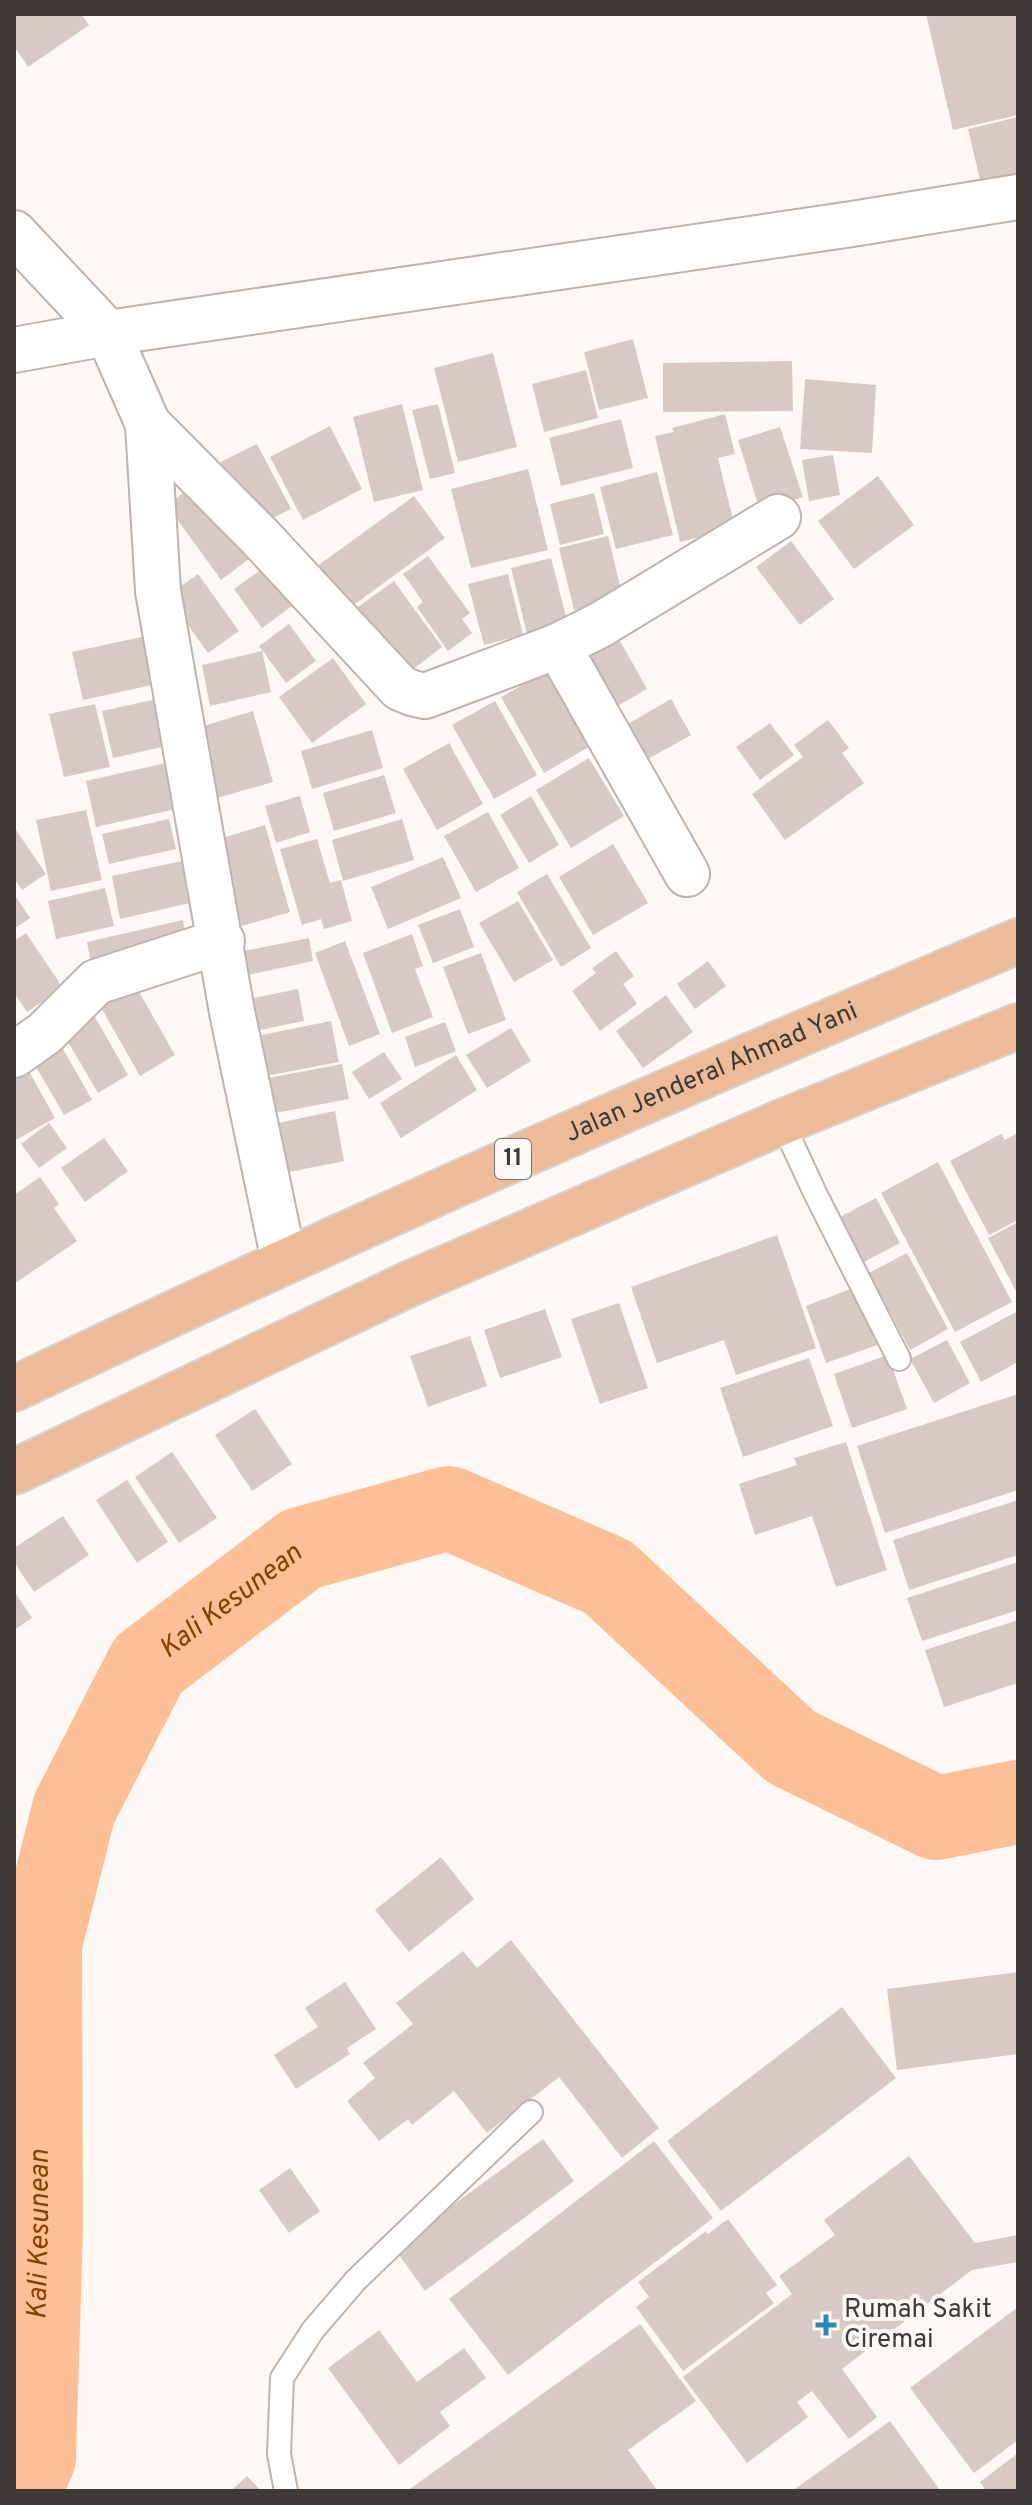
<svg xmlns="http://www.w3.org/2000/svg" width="1032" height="2505" font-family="Overpass,sans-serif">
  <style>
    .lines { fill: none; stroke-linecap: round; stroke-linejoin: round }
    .river { stroke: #fdbf96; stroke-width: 84 }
    .building { fill: #d7cac2 }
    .service-casing { stroke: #c0b3ab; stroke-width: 26 }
    .minor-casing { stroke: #c0b3ab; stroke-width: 48 }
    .trunk-casing { stroke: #d5d4d3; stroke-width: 48 }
    .service { stroke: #fff; stroke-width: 22 }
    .minor { stroke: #fff; stroke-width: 44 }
    .trunk { stroke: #eebb98; stroke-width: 44 }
    .poi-dot { fill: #2c88b5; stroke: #fdf8f4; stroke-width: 3 }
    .labels { text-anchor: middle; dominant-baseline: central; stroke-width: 8; stroke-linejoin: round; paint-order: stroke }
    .shield { fill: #fdf8f4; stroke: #78736f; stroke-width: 2 }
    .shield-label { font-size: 24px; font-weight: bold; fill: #3f3a36 }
    .street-label { font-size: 26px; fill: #3f3a36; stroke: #fdf8f4 }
    .poi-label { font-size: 26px; fill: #3f3a36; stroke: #fdf8f4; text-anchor: start }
    .water-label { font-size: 28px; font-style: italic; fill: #844100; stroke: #fdf8f4 }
  </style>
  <rect width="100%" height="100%" fill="#fdf8f4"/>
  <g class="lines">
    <!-- river -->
    <path class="river" id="s1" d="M19,2491L34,2458L41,2228L40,1944L74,1809L148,1665L301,1549L449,1508L608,1577L791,1747L936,1818L1018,1802"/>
  </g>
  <!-- building -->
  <g class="building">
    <polygon points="14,14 81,14 89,25 28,67 14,46"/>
    <polygon points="926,14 1018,14 1018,115 953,130"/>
    <polygon points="1018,117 1018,175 981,184 968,129"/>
    <polygon points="633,339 648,398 599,410 584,352"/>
    <polygon points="493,353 517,447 458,462 434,368"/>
    <polygon points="792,361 793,411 663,412 663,363"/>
    <polygon points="586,370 598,418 544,432 532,384"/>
    <polygon points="805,379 876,385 872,453 800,449"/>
    <polygon points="402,404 423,490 374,502 353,417"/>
    <polygon points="438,404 455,473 430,479 412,410"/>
    <polygon points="725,414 735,454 718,458 735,528 680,542 655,436 674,432 672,428"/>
    <polygon points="621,419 633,468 561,486 549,438"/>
    <polygon points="330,426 362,489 303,520 270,457"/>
    <polygon points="780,427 803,497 760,511 738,440"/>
    <polygon points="257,444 291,509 255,527 221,462"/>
    <polygon points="833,455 840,495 809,501 802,460"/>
    <polygon points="528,469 548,550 471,568 451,489"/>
    <polygon points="657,472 673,535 616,549 600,487"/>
    <polygon points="878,476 914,525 854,569 818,521"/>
    <polygon points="198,482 252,557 221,580 167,505"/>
    <polygon points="594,493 604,534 560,545 550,504"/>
    <polygon points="414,496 445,538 347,610 316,567"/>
    <polygon points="608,536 623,598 574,610 559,548"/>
    <polygon points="791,541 834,599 800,625 756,567"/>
    <polygon points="428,556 470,613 462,619 472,633 448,651 417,607 423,602 403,574"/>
    <polygon points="551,558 570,632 529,642 511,568"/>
    <polygon points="272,562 300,600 262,628 234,589"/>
    <polygon points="198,574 239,631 208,653 167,596"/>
    <polygon points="508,574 523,635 484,645 468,584"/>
    <polygon points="394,581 442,647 404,676 355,609"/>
    <polygon points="289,624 316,661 286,683 259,646"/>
    <polygon points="146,636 157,684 83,700 72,652"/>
    <polygon points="619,639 647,689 607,712 578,661"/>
    <polygon points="262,651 271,692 210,706 202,665"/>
    <polygon points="333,658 366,704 312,743 279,697"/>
    <polygon points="549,670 592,745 544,773 501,697"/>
    <polygon points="161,698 171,745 113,758 102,711"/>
    <polygon points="671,699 691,735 639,764 619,729"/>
    <polygon points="495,701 537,775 494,799 452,725"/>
    <polygon points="95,704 110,767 64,777 49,714"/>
    <polygon points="253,711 273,782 217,798 197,728"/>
    <polygon points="828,720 849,748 842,753 864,783 785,840 752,794 803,757 794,745"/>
    <polygon points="770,723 794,755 760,780 736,747"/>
    <polygon points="372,730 383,768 312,789 301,751"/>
    <polygon points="449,743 483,804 437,830 403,769"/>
    <polygon points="589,758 624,816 571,848 536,790"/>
    <polygon points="166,763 176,809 96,827 86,781"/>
    <polygon points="384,775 396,813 334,831 323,793"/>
    <polygon points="300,796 310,832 276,843 265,806"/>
    <polygon points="531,796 559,845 529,863 500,815"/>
    <polygon points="86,810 102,880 51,891 36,820"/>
    <polygon points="488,812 519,868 476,892 444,836"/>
    <polygon points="169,819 176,849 109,864 102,834"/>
    <polygon points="402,819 414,860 343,881 332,840"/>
    <polygon points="265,825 290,912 242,926 216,840"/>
    <polygon points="14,827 46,874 22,890 14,878"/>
    <polygon points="317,839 330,883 341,880 352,921 324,929 321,919 302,925 280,849"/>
    <polygon points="613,844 648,903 593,935 559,877"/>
    <polygon points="443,857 461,898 388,929 371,887"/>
    <polygon points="182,861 190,903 120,919 112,876"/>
    <polygon points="547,874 591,948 561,967 517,892"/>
    <polygon points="105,888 114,926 56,939 48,901"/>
    <polygon points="14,894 30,918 14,929"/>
    <polygon points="518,901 553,960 514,982 479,923"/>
    <polygon points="460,909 474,947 433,963 418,925"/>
    <polygon points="183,920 188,946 92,968 87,942"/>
    <polygon points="26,933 63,988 27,1012 14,993 14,941"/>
    <polygon points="412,934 423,966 415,969 433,1017 392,1033 363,953"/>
    <polygon points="309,938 313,961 234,978 229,954"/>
    <polygon points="345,941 380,1034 349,1046 315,953"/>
    <polygon points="616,951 634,976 623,984 637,1004 600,1031 572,991 596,973 592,968"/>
    <polygon points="481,953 506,1020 468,1034 443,967"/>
    <polygon points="708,961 726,986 695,1009 677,984"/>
    <polygon points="134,983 175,1055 140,1076 99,1004"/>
    <polygon points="298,989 304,1021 245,1033 239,1001"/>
    <polygon points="666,995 693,1032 643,1068 616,1031"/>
    <polygon points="95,1017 128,1075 98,1093 64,1035"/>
    <polygon points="331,1021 339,1062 255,1078 247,1038"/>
    <polygon points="445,1022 456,1051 415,1067 405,1037"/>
    <polygon points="511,1028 531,1061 487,1088 466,1055"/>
    <polygon points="59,1042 92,1100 64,1115 31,1058"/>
    <polygon points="384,1052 402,1079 369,1099 352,1072"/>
    <polygon points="456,1055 477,1090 401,1138 380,1103"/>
    <polygon points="25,1064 55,1118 14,1141 14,1071"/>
    <polygon points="342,1064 349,1099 265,1115 258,1080"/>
    <polygon points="335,1111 344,1161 274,1175 264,1126"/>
    <polygon points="49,1123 67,1148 39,1168 21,1144"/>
    <polygon points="1018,1133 1018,1220 989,1235 950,1161 1001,1134 1005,1140"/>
    <polygon points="104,1138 128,1171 85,1202 61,1168"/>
    <polygon points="938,1162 1012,1302 955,1332 881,1193"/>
    <polygon points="40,1177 59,1204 54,1208 77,1241 14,1284 14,1195"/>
    <polygon points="876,1198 900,1243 862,1263 838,1218"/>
    <polygon points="1018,1222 1018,1295 988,1238"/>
    <polygon points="777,1235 816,1348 736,1375 724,1340 657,1363 631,1287"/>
    <polygon points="907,1253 948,1329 910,1350 869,1273"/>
    <polygon points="853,1288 883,1343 826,1363 806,1306"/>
    <polygon points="619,1303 648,1388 600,1404 571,1319"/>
    <polygon points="545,1309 562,1357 500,1378 484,1330"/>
    <polygon points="1018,1311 1018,1362 981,1382 960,1342"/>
    <polygon points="470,1336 487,1386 428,1407 410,1356"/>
    <polygon points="947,1340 970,1383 934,1403 910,1359"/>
    <polygon points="888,1355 907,1409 852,1428 834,1374"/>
    <polygon points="809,1358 833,1426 743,1457 720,1388"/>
    <polygon points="1018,1394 1018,1490 885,1533 857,1446"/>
    <polygon points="255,1409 292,1464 252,1491 215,1435"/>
    <polygon points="846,1442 887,1570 836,1587 812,1516 755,1535 739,1484 797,1465 794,1458"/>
    <polygon points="172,1452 217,1518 179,1543 135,1477"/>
    <polygon points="127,1480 168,1542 137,1563 96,1500"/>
    <polygon points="1018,1500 1018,1555 909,1590 893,1540"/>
    <polygon points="63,1516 89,1555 34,1592 14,1562 14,1548"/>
    <polygon points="1018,1562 1018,1610 922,1641 907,1598"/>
    <polygon points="14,1591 32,1618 14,1630"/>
    <polygon points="1018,1620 1018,1683 944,1707 925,1650"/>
    <polygon points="441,1857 474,1899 409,1952 375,1910"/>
    <polygon points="511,1940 659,2128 622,2158 559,2077 487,2133 454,2091 412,2125 408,2119 379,2141 347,2101 375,2078 363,2063 413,2024 396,2003 463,1951 477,1968"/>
    <polygon points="1018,1972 1018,2054 897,2070 887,1989"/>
    <polygon points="345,1982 376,2029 347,2048 350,2054 296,2089 274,2055 318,2027 305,2008"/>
    <polygon points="842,2007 896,2078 721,2211 667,2141"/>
    <polygon points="543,2139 574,2181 425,2291 394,2248"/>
    <polygon points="654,2141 713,2218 508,2375 449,2299"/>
    <polygon points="909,2156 975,2243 1018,2235 1018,2262 972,2270 842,2369 877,2417 849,2439 812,2391 797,2402 808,2417 747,2463 683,2377 792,2294 779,2276 835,2235 824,2220"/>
    <polygon points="290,2168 320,2211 289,2233 259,2190"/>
    <polygon points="728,2219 777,2285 766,2293 774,2303 683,2371 636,2307 649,2297 638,2282 706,2231 708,2234"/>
    <polygon points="1018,2307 1018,2440 974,2473 910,2388"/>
    <polygon points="640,2324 696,2401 628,2450 658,2491 407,2491"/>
    <polygon points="379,2330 417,2382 464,2348 486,2378 440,2412 450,2426 399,2465 328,2368"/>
    <polygon points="890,2421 939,2489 936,2491 792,2491"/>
    <polygon points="1018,2453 1018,2491 986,2491 980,2482"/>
    <polygon points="247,2476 261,2491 231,2491"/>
  </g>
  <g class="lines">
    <!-- service casing -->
    <g class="service-casing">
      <g id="service">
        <polyline points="782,1122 816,1195 899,1359"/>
        <polyline points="286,2491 279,2454 282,2378 313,2330 356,2280 531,2112"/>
      </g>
    </g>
    <!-- minor casing -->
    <g class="minor-casing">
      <g id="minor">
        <polyline points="14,233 108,333 148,424 158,591 232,1012 284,1261"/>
        <polyline points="14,350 108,333 852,224 1018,197"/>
        <polyline points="148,424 262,539 400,688 412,693 425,696 558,646 600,625 778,517"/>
        <polyline points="558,646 687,874"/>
        <polyline points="14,1055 45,1033 96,982 222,941"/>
      </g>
    </g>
    <!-- trunk casing -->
    <g class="trunk-casing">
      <g id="trunk">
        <path id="s2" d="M14,1389C344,1230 681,1084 1018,941"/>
        <polyline points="14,1472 409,1284 782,1122 1018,1026"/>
      </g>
    </g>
    <!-- service -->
    <use href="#service" class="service"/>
    <!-- minor -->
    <use href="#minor" class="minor"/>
    <!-- trunk -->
    <use href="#trunk" class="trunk"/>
  </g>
  <!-- markers -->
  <path class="poi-dot" d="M822 2313h8v8h8v8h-8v8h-8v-8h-8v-8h8z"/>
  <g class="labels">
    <!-- shield labels -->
    <rect class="shield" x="495" y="1139" width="36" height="40" rx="6"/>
    <g class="shield-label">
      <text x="513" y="1159">11</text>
    </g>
    <!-- street labels -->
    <g class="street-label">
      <text stroke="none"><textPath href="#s2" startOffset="766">Jalan Jenderal Ahmad Yani</textPath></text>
    </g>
    <!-- poi labels -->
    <g class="poi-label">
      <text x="844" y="2310">Rumah Sakit<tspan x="844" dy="30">Ciremai</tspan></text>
    </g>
    <!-- water labels -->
    <g class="water-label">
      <text stroke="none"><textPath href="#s1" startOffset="956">Kali Kesunean</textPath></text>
      <text stroke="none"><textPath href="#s1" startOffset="260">Kali Kesunean</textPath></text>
    </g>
  </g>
  <!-- border -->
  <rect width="1032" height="2505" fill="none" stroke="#3f3a36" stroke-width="32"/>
</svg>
